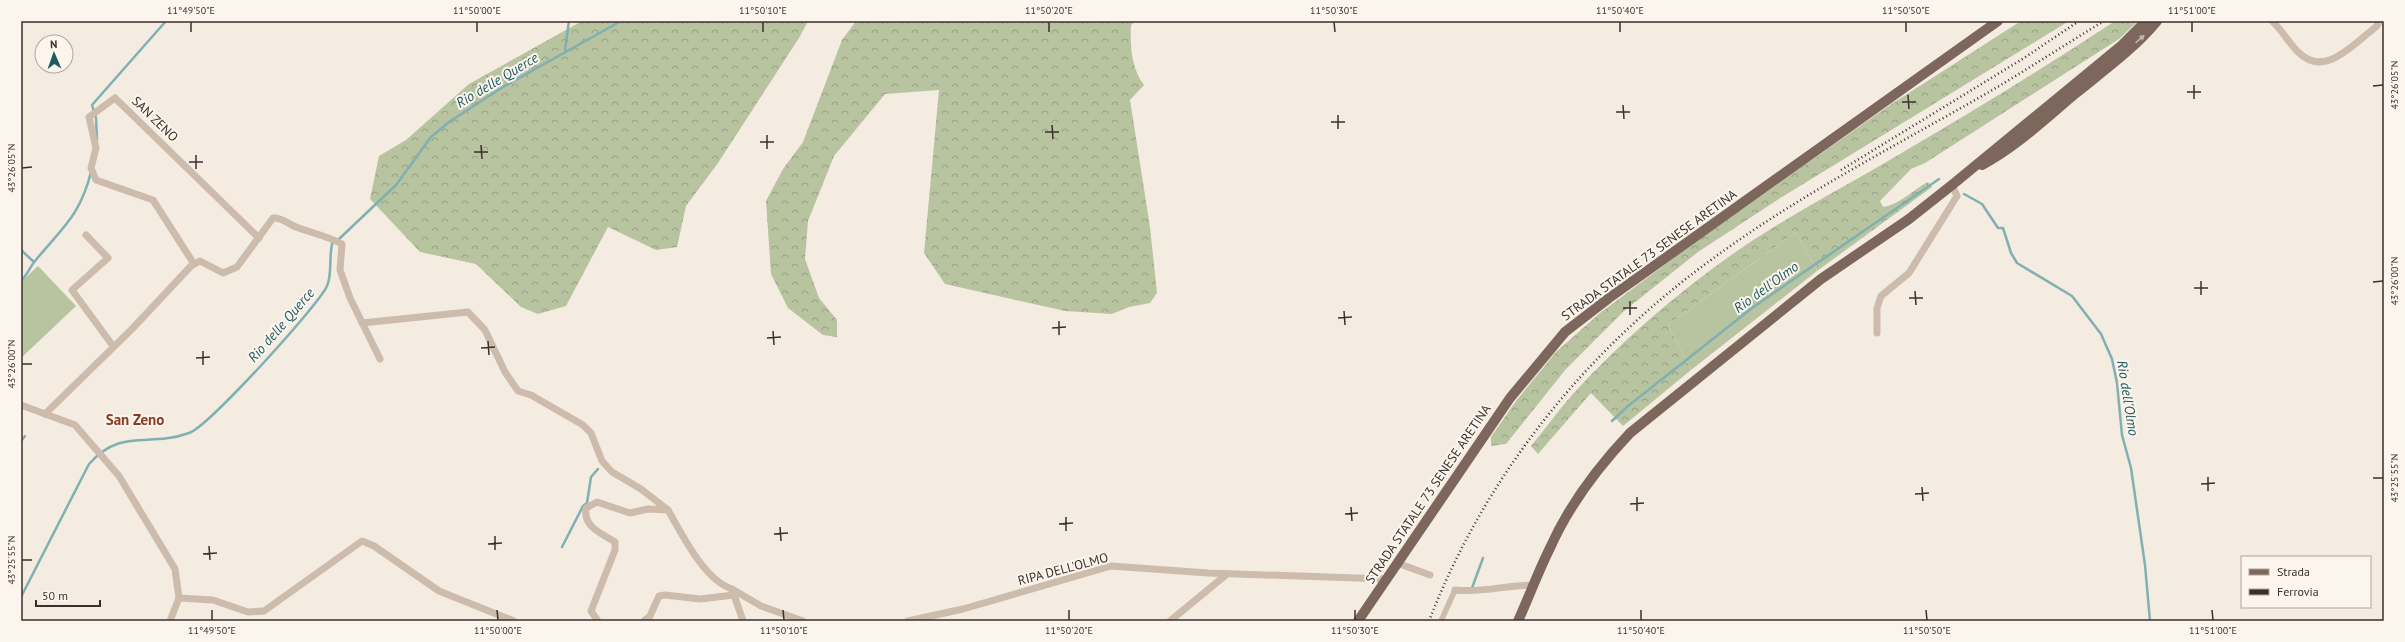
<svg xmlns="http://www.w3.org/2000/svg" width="2405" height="642" font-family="'PT Sans',sans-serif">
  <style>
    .grass { fill: #b8c4a0 }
    .forest { fill: url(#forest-crowns) }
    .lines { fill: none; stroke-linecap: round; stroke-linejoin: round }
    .stream { stroke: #7fb0b2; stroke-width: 2.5 }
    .pedestrian { stroke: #cdbbac; stroke-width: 5.5 }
    .minor { stroke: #cdbbac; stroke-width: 7 }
    .primary { stroke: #7d675c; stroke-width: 10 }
    .rail { stroke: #3b302b; stroke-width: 2.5; stroke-dasharray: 1 3; stroke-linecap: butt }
    .oneway { fill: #c2b5ac }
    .ticks { fill: none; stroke: #3b302b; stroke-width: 1.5 }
    .labels { text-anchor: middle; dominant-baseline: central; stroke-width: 4; stroke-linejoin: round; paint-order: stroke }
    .street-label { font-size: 13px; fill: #3b302b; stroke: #fbf5ee }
    .water-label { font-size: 14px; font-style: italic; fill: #1f5a5e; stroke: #fbf5ee }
    .quarter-label { font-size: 15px; font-weight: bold; fill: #8c3b22; stroke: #fbf5ee }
    .neatline { fill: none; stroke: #3b302b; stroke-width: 1.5 }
    .ticks-label { font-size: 10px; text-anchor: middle; fill: #3b302b }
  </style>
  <defs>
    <pattern id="forest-crowns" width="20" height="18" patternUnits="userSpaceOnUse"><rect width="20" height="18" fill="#b8c4a0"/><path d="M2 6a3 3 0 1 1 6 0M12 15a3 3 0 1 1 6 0" fill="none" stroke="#97a083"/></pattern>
  </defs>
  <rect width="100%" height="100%" fill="#f4ebe1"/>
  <!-- grass -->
  <g class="grass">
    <polygon points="1796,232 1817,271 1691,370 1668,325"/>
    <polygon points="38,266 76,306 21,358 21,282"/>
  </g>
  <!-- forest -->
  <g class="forest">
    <polygon points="582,21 808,21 799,38 718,163 686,206 677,247 656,250 608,227 566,306 538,314 521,307 476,264 420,252 370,199 379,156 406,140 469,84"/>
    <path d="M856,21H1136L1131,25C1130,45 1131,68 1144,85L1130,100L1150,227L1157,293L1150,303L1129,307L1112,314L1065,311L945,284L924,253L939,90L885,94L834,156L808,221L805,259L819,298L837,320V337L823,335L788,308L771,274L766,201L783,169L803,142L842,40Z"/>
    <polygon points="2021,21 2069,21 1782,197 1698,252 1624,311 1566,369 1506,444 1491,446 1491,437 1516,401 1556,352 1600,313 1694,243 1890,105"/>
    <path d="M2115,21H2138L2119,39L1925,163L1911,169L1880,201L1883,207C1899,205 1914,189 1928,182L1932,187L1817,271L1796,232L1668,325L1691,370L1623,426L1591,393L1538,454L1531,446C1545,429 1558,411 1572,395C1621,341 1678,292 1737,251C1786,217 1837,191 1888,161C1965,116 2041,70 2115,21Z"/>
  </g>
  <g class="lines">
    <!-- stream -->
    <g class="stream">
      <polyline points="565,50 569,21"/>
      <polyline points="97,140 96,118 92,105 166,21"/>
      <polyline points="1964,194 1982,204 1998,228 2003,228 2011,253 2017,263 2072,296 2101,334 2112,359 2117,383 2122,435 2131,468 2145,565 2150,621"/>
      <polyline points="21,250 34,262"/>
      <path d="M21,281C27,275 30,267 35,261C62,228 80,216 91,172"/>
      <polyline points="1612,421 1628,406 1752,308 1939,179"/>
      <polyline points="21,441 25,436"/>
      <polyline points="562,547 583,506 587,503 591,477 598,469"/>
      <polyline points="1472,588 1483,558"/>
      <path d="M21,597L89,464C122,427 148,448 189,433C208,427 318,306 327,286C333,272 328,255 333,241L339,239L396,185L431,137L449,122L503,87L621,21"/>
    </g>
    <!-- pedestrian -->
    <polyline class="pedestrian" points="1441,621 1455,590"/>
    <!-- minor -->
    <g class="minor">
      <path d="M2272,21C2282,30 2288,42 2298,52C2325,79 2353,44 2376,27L2380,21"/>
      <polyline points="86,235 108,258 72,290 113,346"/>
      <polyline points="194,264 153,200 96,180 91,168 96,148 89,117 115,98 259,238"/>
      <polyline points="362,323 468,312 485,330 505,372 518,391 531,395 583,425 591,433 602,461 612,472 641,489 668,510"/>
      <polyline points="1877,333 1877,308 1881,296 1909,273 1957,196 1952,185"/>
      <polyline points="21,405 75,425 119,476 175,569 179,598 170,621"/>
      <path d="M45,414L132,329L191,266L200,261L223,273L237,267L273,218C282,217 288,224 296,227C312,233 327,236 342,244L340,270L350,298L380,359"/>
      <polyline points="1397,563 1430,575"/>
      <path d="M1455,590C1481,593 1507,585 1534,585"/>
      <polyline points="179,598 213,600 248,612 264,611 362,541 374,546 439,591 514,621"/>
      <path d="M598,621L591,611L615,550V542C601,533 583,527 586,508L597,502L630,513L648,509L668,510C682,534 704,580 732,589"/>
      <polyline points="644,621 650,616 659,596 665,595 700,599 734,595"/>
      <polyline points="743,621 732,589 761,606 803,621"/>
      <polyline points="908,621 963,609 1111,566 1208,573 1385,579"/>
      <polyline points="1170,621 1227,574"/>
    </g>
    <!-- primary -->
    <g class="primary">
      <path d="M1982,165C2016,147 2045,119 2075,94C2103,71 2134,49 2157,21"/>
      <polyline points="1358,621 1510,398 1565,332 1609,298 1998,21"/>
      <path d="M1518,621C1529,597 1538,572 1550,548C1569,505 1598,467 1630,433L1821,279L1909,219L1952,185L2122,45L2146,21"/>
    </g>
    <!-- rail -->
    <g class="rail">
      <polyline points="1841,170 2024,58 2079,21"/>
      <path d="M1429,621C1486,474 1587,349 1715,257C1801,194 1897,145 1989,92C2028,69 2066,44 2104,21"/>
    </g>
  </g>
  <!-- one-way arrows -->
  <defs><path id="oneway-solid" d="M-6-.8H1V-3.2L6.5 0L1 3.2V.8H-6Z"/></defs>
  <use class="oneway" href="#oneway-solid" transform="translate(2140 39) rotate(-42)"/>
  <!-- ticks -->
  <path class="ticks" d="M191,22V32M477,22V32M763,22V32M1049,22V32M1334,22L1335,32M1620,22V32M1906,22V32M2192,22V32M2194,85V99M2373,86L2383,85M2187,92H2201M1908,95L1909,109M1902,102H1916M1623,105L1624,119M1616,112H1630M1338,115V129M1331,122H1345M1052,125L1053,139M1045,132H1059M767,135V149M760,142H774M481,145L482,159M474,152H488M196,155V169M189,162H203M22,168L32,167M2201,281V295M2373,282L2383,281M2194,288H2208M1915,291L1916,305M1909,298H1923M1630,301V315M1623,308H1637M1344,311L1345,325M1338,318L1352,317M1059,321V335M1052,328L1066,327M773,331L774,345M767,338L781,337M488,341L489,355M481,348L495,347M203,351V365M196,358L210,357M22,364H32M2208,477V491M2373,478H2383M2201,484L2215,483M1922,487L1923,501M1915,494L1929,493M1637,497V511M1630,504L1644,503M1351,507L1352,521M1345,514L1358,513M1066,517V531M1059,524L1073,523M780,527L781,541M774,534L788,533M495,536V550M488,544L502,543M209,546L210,560M203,554L217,553M22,560H32M212,610V620M497,610L498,620M783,610L784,620M1069,610V620M1355,610V620M1641,610V620M1926,610L1927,620M2212,610L2213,620"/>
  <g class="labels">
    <!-- street labels -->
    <g class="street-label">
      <text transform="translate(155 119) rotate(44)">SAN ZENO</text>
      <text transform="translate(1649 255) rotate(-36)">STRADA STATALE 73 SENESE ARETINA</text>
      <text transform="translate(1428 494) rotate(-56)">STRADA STATALE 73 SENESE ARETINA</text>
      <text transform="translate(1063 569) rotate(-15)">RIPA DELL'OLMO</text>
    </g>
    <!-- water labels -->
    <g class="water-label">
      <text transform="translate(497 80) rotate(-31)">Rio delle Querce</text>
      <text transform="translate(1766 287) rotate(-36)">Rio dell'Olmo</text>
      <text transform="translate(281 325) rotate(-49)">Rio delle Querce</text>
      <text transform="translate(2128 398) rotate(81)">Rio dell'Olmo</text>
    </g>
    <!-- quarter labels -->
    <g class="quarter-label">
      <text x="135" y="419">San Zeno</text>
    </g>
  </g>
  <!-- border -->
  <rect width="2405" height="642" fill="none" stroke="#fbf5ee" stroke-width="44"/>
  <!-- legend -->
  <rect x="2241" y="556" width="130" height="52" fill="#fbf5ee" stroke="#aea6a0"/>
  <rect x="2249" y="569" width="20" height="6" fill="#7d675c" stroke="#aea6a0"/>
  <text x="2277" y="576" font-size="12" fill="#3b302b">Strada</text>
  <rect x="2249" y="589" width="20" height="6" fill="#3b302b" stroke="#aea6a0"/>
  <text x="2277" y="596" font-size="12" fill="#3b302b">Ferrovia</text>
  <!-- north arrow -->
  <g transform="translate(54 54) rotate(358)"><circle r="19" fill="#fbf5ee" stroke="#aea6a0"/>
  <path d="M0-3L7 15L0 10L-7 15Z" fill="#1f5a5e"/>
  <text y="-6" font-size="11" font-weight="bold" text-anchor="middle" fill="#3b302b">N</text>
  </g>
  <!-- scale -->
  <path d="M36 600v6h64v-6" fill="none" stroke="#3b302b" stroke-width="2"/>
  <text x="42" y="600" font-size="12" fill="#3b302b" stroke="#fbf5ee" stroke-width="3" paint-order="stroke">50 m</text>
  <rect x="22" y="22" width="2361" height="598" class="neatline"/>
  <g class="ticks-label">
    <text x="191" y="14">11°49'50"E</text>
    <text x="477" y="14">11°50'00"E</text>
    <text x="763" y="14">11°50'10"E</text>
    <text x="1049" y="14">11°50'20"E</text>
    <text x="1334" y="14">11°50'30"E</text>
    <text x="1620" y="14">11°50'40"E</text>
    <text x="1906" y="14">11°50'50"E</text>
    <text x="2192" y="14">11°51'00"E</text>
    <text transform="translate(2394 85) rotate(-90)" y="4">43°26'05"N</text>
    <text transform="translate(11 168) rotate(-90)" y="4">43°26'05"N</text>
    <text transform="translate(2394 281) rotate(-90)" y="4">43°26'00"N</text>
    <text transform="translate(11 364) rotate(-90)" y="4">43°26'00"N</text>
    <text transform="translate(2394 478) rotate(-90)" y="4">43°25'55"N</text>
    <text transform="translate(11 560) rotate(-90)" y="4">43°25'55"N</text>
    <text x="212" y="634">11°49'50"E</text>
    <text x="498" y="634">11°50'00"E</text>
    <text x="784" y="634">11°50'10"E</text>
    <text x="1069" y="634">11°50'20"E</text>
    <text x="1355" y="634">11°50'30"E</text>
    <text x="1641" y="634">11°50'40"E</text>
    <text x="1927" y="634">11°50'50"E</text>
    <text x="2213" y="634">11°51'00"E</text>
  </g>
</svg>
